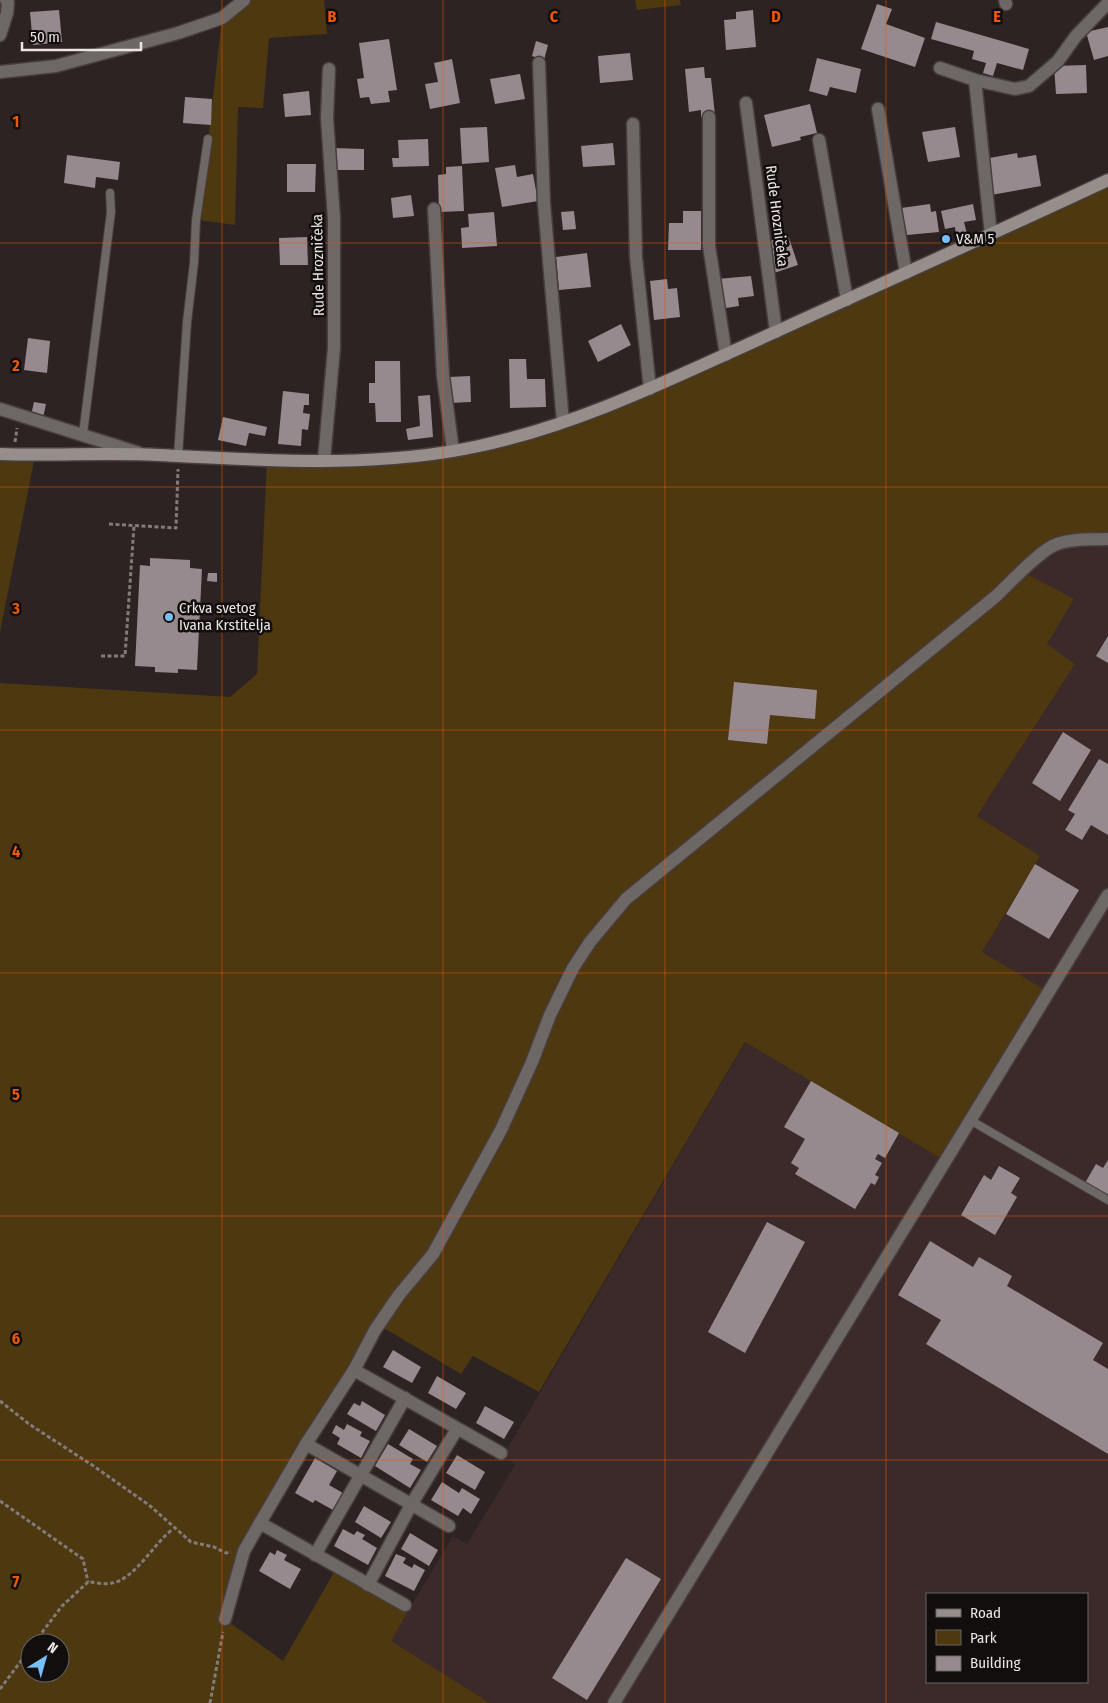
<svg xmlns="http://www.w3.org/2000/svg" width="1108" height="1703" font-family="'Fira Sans Condensed',sans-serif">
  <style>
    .built { fill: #3b2a29; fill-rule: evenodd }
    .green { fill: #4d3810; fill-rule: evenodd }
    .building { fill: #968a8e }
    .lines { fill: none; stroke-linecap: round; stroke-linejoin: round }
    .lane-casing { stroke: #483e3d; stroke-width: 10 }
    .street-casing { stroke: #483e3d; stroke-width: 15 }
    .secondary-casing { stroke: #483e3d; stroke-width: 15 }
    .path { stroke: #837b7a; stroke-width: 3; stroke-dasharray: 4 2.5; stroke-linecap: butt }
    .lane { stroke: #6d6866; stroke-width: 8 }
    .street { stroke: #6d6866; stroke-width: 12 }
    .secondary { stroke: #958e8a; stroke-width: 12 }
    .grid { fill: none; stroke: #e8590c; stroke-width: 1; stroke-opacity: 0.55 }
    .poi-dot { fill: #78bff7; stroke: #120e0d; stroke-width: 2 }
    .labels { text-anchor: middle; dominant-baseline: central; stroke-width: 5; stroke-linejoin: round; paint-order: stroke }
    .street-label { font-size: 15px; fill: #ece5e4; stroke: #120e0d }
    .poi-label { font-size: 15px; fill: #ece5e4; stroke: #120e0d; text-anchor: start }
    .grid-label { font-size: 16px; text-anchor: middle; font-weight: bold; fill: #e8590c; stroke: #120e0d; stroke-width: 5; stroke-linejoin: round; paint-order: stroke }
  </style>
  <rect width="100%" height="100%" fill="#2d2322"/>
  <!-- built -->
  <path class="built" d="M1108,539V1703H490L390,1641L453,1536L467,1544L515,1465L504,1454L746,1041L945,1161L982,952L1040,856L977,816L1075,664L1046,644L1023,571L1044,552ZM927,1594H1087V1682H927Z"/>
  <!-- green -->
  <g class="green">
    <polygon points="237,0 324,0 327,34 269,38 263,108 238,107 235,225 199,220 222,18"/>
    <polygon points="635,0 680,0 681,5 637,10"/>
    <path d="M1108,183V539L1058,544L1023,572L1074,599L1047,644L1075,664L977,816L1040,856L982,952L1048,992L945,1161L745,1042L539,1392L473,1356L461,1374L379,1325L260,1523L225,1619L283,1661L337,1567L410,1608L391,1641L490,1703H0V683L230,697L257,674L267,461L371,462L564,425ZM30,1643H60V1673H30Z"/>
    <polygon points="0,454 35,456 0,632"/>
  </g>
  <!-- building -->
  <g class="building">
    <polygon points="877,4 892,9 886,24 925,38 915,67 861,49"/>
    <polygon points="59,10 62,42 33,45 30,12"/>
    <polygon points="753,10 756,47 726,50 724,20 736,19 736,12"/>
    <polygon points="936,22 1029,49 1023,70 997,63 993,76 983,73 986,63 972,59 974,51 931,39"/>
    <polygon points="1108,27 1108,56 1094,60 1086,32"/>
    <polygon points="389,39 397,90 388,91 390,102 371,104 369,97 360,98 357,79 364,78 359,43"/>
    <polygon points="536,41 548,45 544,60 532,56"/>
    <polygon points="630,53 633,80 600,83 598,56"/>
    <polygon points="817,58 861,69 856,93 830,87 827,96 809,91"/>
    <polygon points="452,59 460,103 430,109 425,84 438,82 434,63"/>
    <polygon points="1086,65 1087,93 1056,94 1054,66"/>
    <polygon points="704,67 705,78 711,78 715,115 701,117 701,110 689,112 685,69"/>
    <polygon points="520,74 525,99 495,104 490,79"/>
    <polygon points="309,91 311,115 285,117 283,94"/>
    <polygon points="185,97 212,99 211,125 183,123"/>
    <polygon points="810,104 817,133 800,137 801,140 772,147 764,115"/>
    <polygon points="487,127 489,162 462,164 460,128"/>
    <polygon points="955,127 960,157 928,162 922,132"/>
    <polygon points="428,139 429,166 393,167 392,158 399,158 398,140"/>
    <polygon points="613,143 615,165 583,167 581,146"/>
    <polygon points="334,148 364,149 364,170 334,170"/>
    <polygon points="1017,153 1018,158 1036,155 1041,186 991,195 984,159"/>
    <polygon points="67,155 120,162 118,180 96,177 95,188 64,183"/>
    <polygon points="287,164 316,164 315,192 287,192"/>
    <polygon points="515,165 517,177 533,174 538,201 502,207 495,168"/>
    <polygon points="462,166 464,211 439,212 438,175 446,174 446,167"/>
    <polygon points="411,195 414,216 393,218 391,198"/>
    <polygon points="930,204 931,212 936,211 939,232 907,235 901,208"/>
    <polygon points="973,204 976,220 964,222 967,234 956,236 955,227 945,229 941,211"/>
    <polygon points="574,211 576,229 563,230 561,212"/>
    <polygon points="683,211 701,211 701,250 668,250 669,223 683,223"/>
    <polygon points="494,212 497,246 462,248 461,228 469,227 468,214"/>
    <polygon points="788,235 798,265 774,273 764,243"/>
    <polygon points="307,237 308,265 280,265 279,238"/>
    <polygon points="587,253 591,287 559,290 556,257"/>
    <polygon points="751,276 754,296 738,298 739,306 720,309 717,279"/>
    <polygon points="667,279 668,289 677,288 680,317 654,320 650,281"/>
    <polygon points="621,324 631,345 598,362 588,341"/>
    <polygon points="28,338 50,341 47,373 24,370"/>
    <polygon points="509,359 526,359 527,379 545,379 546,407 510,408"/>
    <polygon points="375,361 400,361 401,422 376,422 375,403 369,403 369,383 375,383"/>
    <polygon points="470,376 471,402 450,403 449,377"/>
    <polygon points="283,391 309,394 309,405 304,405 303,413 310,414 308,430 302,429 301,446 278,444"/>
    <polygon points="430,395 433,437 408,440 406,429 420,426 418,396"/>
    <polygon points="34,402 46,404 43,418 31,415"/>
    <polygon points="223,417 267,427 265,436 249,433 246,446 218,440"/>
    <polygon points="150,558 190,560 190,568 202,569 197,670 178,669 178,673 155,672 155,667 135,666 140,565 150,566"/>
    <polygon points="208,573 217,573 217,582 207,581"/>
    <polygon points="1108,636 1108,663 1096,656"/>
    <polygon points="734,682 817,690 815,719 770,715 767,744 728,740"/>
    <polygon points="1063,732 1091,750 1060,801 1032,783"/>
    <polygon points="1099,759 1108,764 1108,835 1091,825 1082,840 1065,830 1075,814 1068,810"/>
    <polygon points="1035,864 1079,890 1049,939 1006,914"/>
    <polygon points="811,1081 899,1133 885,1158 878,1154 875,1159 882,1163 875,1175 879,1177 875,1185 871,1183 855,1209 795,1174 799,1168 791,1163 805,1139 784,1127"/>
    <polygon points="1108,1160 1108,1196 1085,1183 1096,1164 1103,1168"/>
    <polygon points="999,1166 1020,1178 1011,1193 1017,1197 995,1235 961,1215 984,1175 991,1180"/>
    <polygon points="767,1222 805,1242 745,1353 708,1332"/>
    <polygon points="930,1241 973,1267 979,1257 1012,1276 1007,1286 1103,1343 1093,1360 1108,1369 1108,1454 926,1344 941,1320 898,1295"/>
    <polygon points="393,1350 421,1367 412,1383 383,1367"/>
    <polygon points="437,1376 466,1393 456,1409 428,1393"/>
    <polygon points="362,1401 385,1415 376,1431 347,1414 354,1403 360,1406"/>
    <polygon points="485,1406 514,1422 504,1439 476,1423"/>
    <polygon points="347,1424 362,1432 360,1436 370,1441 361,1458 337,1444 340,1438 332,1433 336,1425 344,1430"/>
    <polygon points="409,1429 437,1446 427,1462 399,1445"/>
    <polygon points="388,1444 413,1459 410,1464 421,1470 410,1488 375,1466"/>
    <polygon points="457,1455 485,1472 475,1490 446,1473"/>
    <polygon points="315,1458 337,1471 329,1485 343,1493 333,1510 315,1500 313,1503 295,1493"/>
    <polygon points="442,1482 459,1493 462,1488 480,1499 471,1514 463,1508 458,1516 431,1500"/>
    <polygon points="364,1506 391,1522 381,1538 355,1522"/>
    <polygon points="343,1529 354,1535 357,1531 365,1535 362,1539 377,1548 368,1565 334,1546"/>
    <polygon points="410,1533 438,1550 429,1566 401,1549"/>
    <polygon points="277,1550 287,1555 284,1560 301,1569 290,1589 259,1571 270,1552 275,1555"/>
    <polygon points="396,1554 406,1558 403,1563 412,1568 414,1564 425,1570 414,1591 385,1576"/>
    <polygon points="626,1558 661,1579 587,1700 552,1678"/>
  </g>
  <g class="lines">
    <!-- lane casing -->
    <g class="lane-casing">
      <g id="lane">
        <polyline points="83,434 111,212 110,193"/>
        <polyline points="178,456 187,322 194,263 196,220 208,139"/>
        <polyline points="970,1120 1108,1200"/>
      </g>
    </g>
    <!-- street casing -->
    <g class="street-casing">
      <g id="street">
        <polyline points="1005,0 1006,4"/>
        <polyline points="0,35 7,13 8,2 6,0"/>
        <polyline points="539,63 544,204 563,422"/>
        <polyline points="940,68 975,80 1015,89 1029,86 1058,61 1076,36 1108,3"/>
        <polyline points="0,72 56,66 178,33 222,18 244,0"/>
        <polyline points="975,80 991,235"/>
        <polyline points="746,103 776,332"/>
        <polyline points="878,109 906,273"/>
        <polyline points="709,117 709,246 726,355"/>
        <polyline points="633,124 636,257 650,389"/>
        <polyline points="819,140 847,300"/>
        <polyline points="434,209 443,376 453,451"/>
        <polyline points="0,409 139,453"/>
        <polyline points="324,460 334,348 334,219 327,118 329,69"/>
        <polyline points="354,1370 501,1453"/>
        <polyline points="306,1444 449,1526"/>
        <polyline points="260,1523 405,1605"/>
        <polyline points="315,1555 405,1398"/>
        <polyline points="368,1585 411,1505 457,1429"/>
        <path d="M225,1619L244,1551L260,1523L306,1444L354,1370L375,1330L399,1295L433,1254L501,1130L532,1062L550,1015L573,968L590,942L626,899L995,597C1010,583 1040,550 1057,544C1073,538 1092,540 1108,539"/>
        <polyline points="614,1703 1108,895"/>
      </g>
    </g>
    <!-- secondary casing -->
    <g class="secondary-casing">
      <path id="secondary" d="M0,454C53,456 105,452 158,455C264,460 374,469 479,446C582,424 677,376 773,333C885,282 997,232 1108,180"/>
    </g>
    <!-- path -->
    <g class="path">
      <polyline points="15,442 17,428"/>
      <polyline points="109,524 176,528 178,469"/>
      <polyline points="101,656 125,656 134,526"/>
      <polyline points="0,1401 29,1424 95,1467 149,1505 191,1542 214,1547 226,1553 231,1552"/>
      <polyline points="0,1501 83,1559 88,1582"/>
      <path d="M34,1643L62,1606L88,1582C95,1582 104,1585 112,1583C134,1580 155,1542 173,1529"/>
      <polyline points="0,1689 30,1649"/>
      <polyline points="210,1703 223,1632"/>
    </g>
    <!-- lane -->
    <use href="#lane" class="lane"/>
    <!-- street -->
    <use href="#street" class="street"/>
    <!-- secondary -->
    <use href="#secondary" class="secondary"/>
  </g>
  <!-- grid -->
  <path class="grid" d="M222,0V1703M443,0V1703M665,0V1703M886,0V1703M0,243H1108M0,487H1108M0,730H1108M0,973H1108M0,1216H1108M0,1460H1108"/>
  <!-- markers -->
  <g class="poi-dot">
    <circle cx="946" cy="239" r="5"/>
    <circle cx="169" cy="617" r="5"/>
  </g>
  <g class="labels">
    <!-- street labels -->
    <g class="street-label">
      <text transform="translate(777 216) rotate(83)">Rude Hrozničeka</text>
      <text transform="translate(318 265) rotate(-91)">Rude Hrozničeka</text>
    </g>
    <!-- poi labels -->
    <g class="poi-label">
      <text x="956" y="239">V&amp;M 5</text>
      <text x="179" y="608">Crkva svetog<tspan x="179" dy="17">Ivana Krstitelja</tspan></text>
    </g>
  </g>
  <g class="grid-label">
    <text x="332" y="22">B</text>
    <text x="554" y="22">C</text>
    <text x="776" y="22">D</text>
    <text x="997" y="22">E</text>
    <text x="16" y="127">1</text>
    <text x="16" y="371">2</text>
    <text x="16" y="614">3</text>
    <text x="16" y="857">4</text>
    <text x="16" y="1100">5</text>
    <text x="16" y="1344">6</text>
    <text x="16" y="1587">7</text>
  </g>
  <!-- legend -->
  <rect x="926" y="1593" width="162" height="90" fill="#120e0d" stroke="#696463"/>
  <rect x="936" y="1609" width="25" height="8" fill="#958e8a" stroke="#696463"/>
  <text x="970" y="1618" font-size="15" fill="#ece5e4">Road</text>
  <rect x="936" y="1630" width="25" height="15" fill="#4d3810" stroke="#696463"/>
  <text x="970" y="1643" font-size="15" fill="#ece5e4">Park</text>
  <rect x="936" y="1656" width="25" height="15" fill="#968a8e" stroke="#696463"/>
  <text x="970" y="1668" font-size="15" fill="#ece5e4">Building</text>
  <!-- north arrow -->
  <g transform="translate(45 1658) rotate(37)"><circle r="24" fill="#120e0d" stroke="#696463"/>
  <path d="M0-4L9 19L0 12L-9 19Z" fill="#78bff7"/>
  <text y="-8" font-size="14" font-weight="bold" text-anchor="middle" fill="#ece5e4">N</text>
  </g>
  <!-- scale -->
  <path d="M22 42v8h119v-8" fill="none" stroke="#ece5e4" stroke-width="2.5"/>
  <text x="30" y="42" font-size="15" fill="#ece5e4" stroke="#120e0d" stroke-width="4" paint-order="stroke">50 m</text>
</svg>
